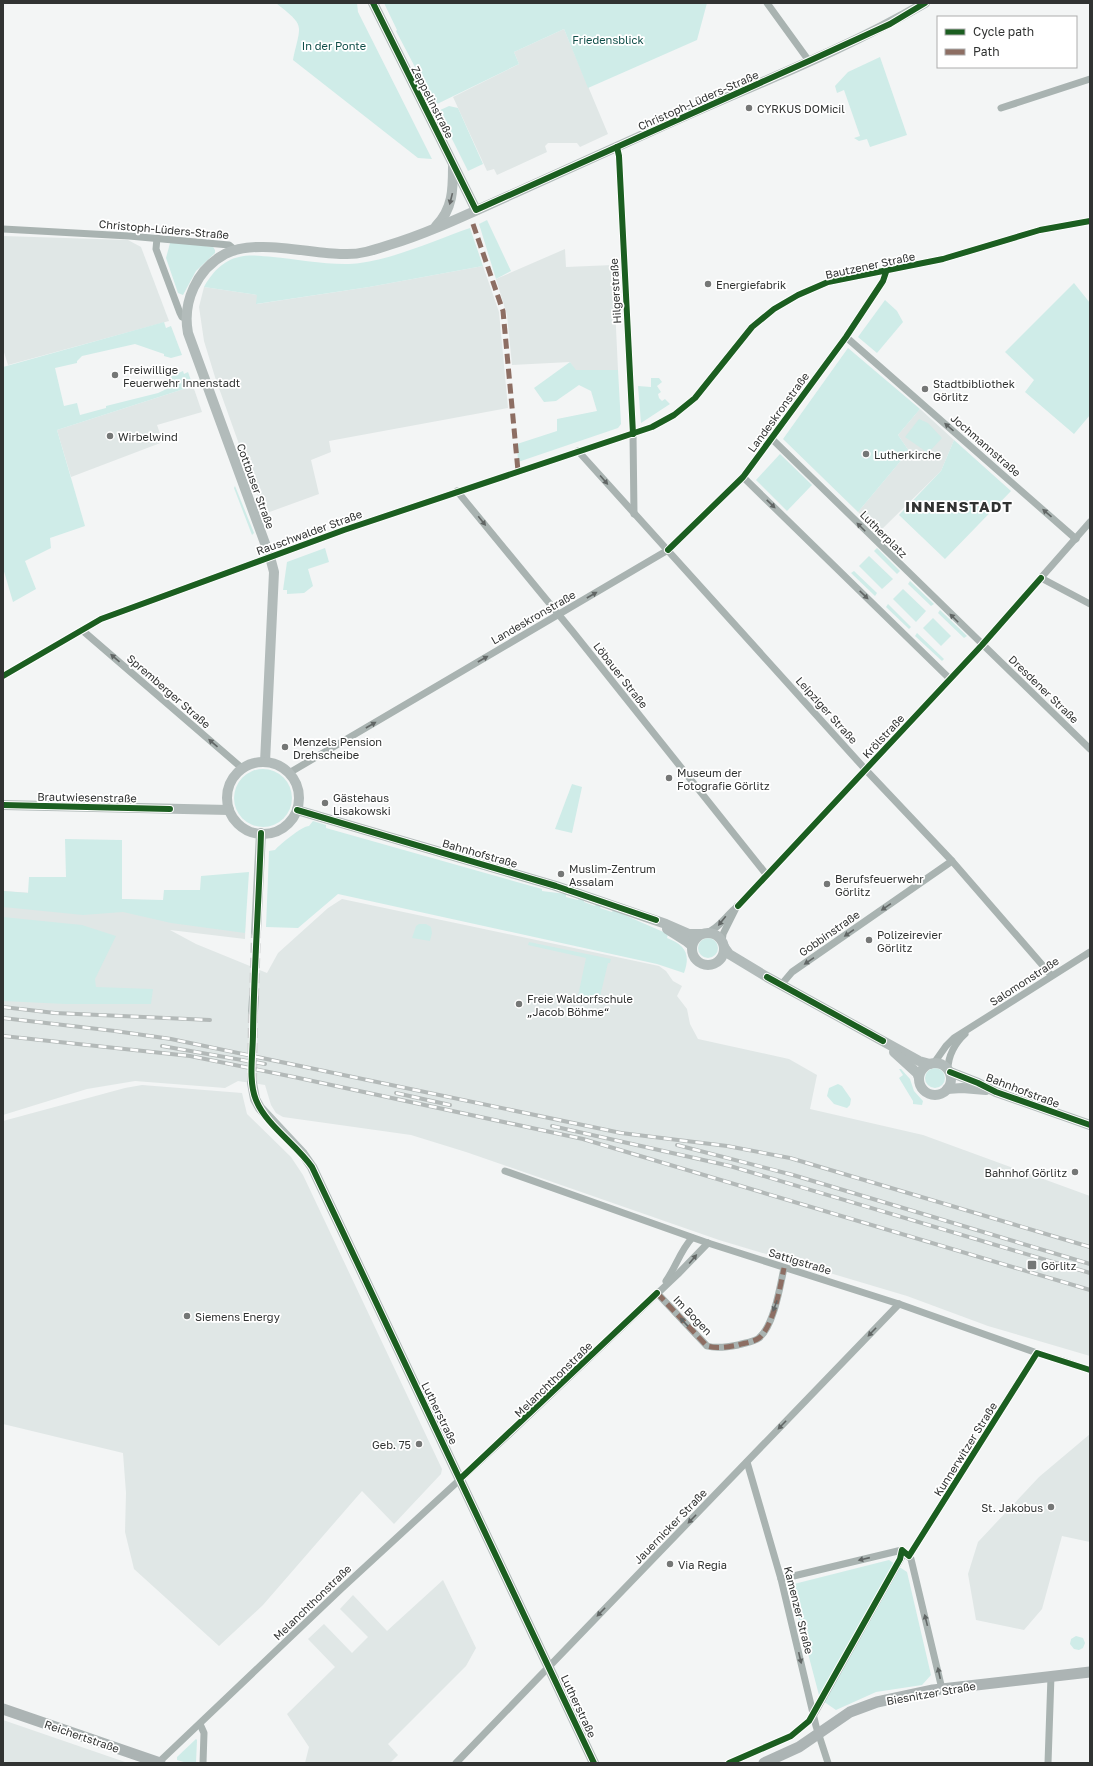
<svg xmlns="http://www.w3.org/2000/svg" width="1093" height="1766" font-family="'Golos Text',sans-serif">
  <style>
    .built { fill: #e0e7e6 }
    .green { fill: #cfece8 }
    .lines { fill: none; stroke-linecap: round; stroke-linejoin: round }
    .secondary-tunnel { stroke: #cccece; stroke-width: 10; stroke-dasharray: 10 5; stroke-linecap: butt }
    .street { stroke: #a9b3b1; stroke-width: 7 }
    .secondary { stroke: #b2bbba; stroke-width: 10 }
    .primary { stroke: #acb4b4; stroke-width: 11 }
    .tram { stroke: #b3b9b8; stroke-width: 1 }
    .rail-casing { stroke: #b3b9b8; stroke-width: 4 }
    .rail { stroke: #fff; stroke-width: 2.5; stroke-dasharray: 8; stroke-linecap: butt }
    .quiet { stroke: #8d6e63; stroke-width: 5; stroke-dasharray: 10 5; stroke-linecap: butt }
    .cycleway-casing { stroke: #fff; stroke-width: 8 }
    .cycleway { stroke: #1b5e20; stroke-width: 6 }
    .oneway { fill: #656968 }
    .oneway2 { fill: #616665 }
    .poi-dot { fill: #757776; stroke: #fff; stroke-width: 1.5 }
    .labels { text-anchor: middle; dominant-baseline: central; stroke-width: 3.5; stroke-linejoin: round; paint-order: stroke }
    .park-label { font-size: 11px; fill: #114f4a; stroke: #fff }
    .street-label { font-size: 11px; fill: #313332; stroke: #fff }
    .poi-label { font-size: 11px; fill: #313332; stroke: #fff; text-anchor: start }
    .district-label { font-size: 15px; font-weight: bold; letter-spacing: 1px; fill: #313332; stroke: #fff }
  </style>
  <rect width="100%" height="100%" fill="#f3f5f5"/>
  <!-- built -->
  <g class="built">
    <polygon points="564,29 608,134 580,147 577,143 548,143 545,146 547,152 497,175 494,169 487,171 453,97 519,64 514,52"/>
    <polygon points="3,236 128,240 141,247 169,321 8,365 3,349"/>
    <polygon points="565,249 566,267 613,265 618,370 575,370 570,362 512,365 507,315 496,279"/>
    <polygon points="483,266 499,312 508,408 329,441 331,452 311,460 319,494 264,514 215,377 204,341 199,307 204,287 257,295 257,304 369,287"/>
    <polygon points="193,386 202,412 157,425 163,442 71,477 57,430"/>
    <polygon points="920,409 954,440 941,471 879,532 858,512 909,451 898,435"/>
    <polygon points="3,891 121,899 246,905 245,939 170,930 196,944 267,973 278,953 328,908 342,899 659,966 666,971 673,981 682,986 677,996 687,1009 690,1024 698,1039 789,1059 817,1075 810,1109 923,1135 1090,1196 1090,1356 988,1326 907,1296 719,1240 466,1152 411,1135 283,1117 276,1113 271,1105 265,1085 238,1081 225,1088 135,1081 87,1089 3,1115"/>
    <polygon points="142,1085 242,1093 247,1114 291,1157 303,1175 442,1469 441,1474 394,1524 362,1491 263,1605 219,1646 134,1569 125,1532 126,1493 123,1453 3,1424 3,1121 125,1088"/>
    <polygon points="1090,1434 1090,1542 1062,1536 1042,1609 1024,1630 976,1620 968,1574 978,1542 1039,1477"/>
    <polygon points="443,1580 476,1648 466,1666 388,1744 398,1755 390,1763 305,1763 309,1747 287,1714 335,1667 308,1639 324,1624 352,1653 368,1637 340,1609 353,1595 387,1631"/>
    <polygon points="3,1720 128,1763 3,1763"/>
  </g>
  <!-- green -->
  <g class="green">
    <path d="M276,3H357L358,12L432,159L418,158L293,60C301,23 306,27 276,3Z"/>
    <polygon points="384,3 707,3 697,40 588,88 564,29 514,52 519,64 435,105 396,31 397,30"/>
    <polygon points="880,57 907,135 870,147 867,139 859,141 854,138 860,136 844,90 837,93 835,86 848,72"/>
    <polygon points="449,106 458,108 483,164 468,171 438,111"/>
    <polygon points="487,220 511,271 496,279 479,224"/>
    <path d="M470,228L483,266L369,287L256,304L257,295L204,287C211,274 223,260 239,257C250,254 262,256 273,257C297,259 337,267 360,263C394,259 438,239 470,228Z"/>
    <polygon points="174,242 213,247 215,250 215,253 196,271 183,295 178,293 166,258 170,243"/>
    <polygon points="1074,283 1090,303 1090,415 1074,434 1025,392 1034,380 1005,352"/>
    <polygon points="885,300 897,311 903,322 877,353 858,337"/>
    <polygon points="164,322 166,328 171,326 182,355 171,358 164,356 164,354 135,344 82,356 77,361 77,363 55,368 64,406 77,403 80,415 106,408 106,406 158,393 171,387 171,384 168,384 170,377 183,371 184,374 188,372 193,386 57,430 85,526 50,538 51,548 25,561 36,589 13,602 3,568 3,367"/>
    <polygon points="848,348 920,409 898,435 909,451 858,512 783,439"/>
    <polygon points="570,362 576,370 618,370 621,424 618,428 518,462 517,444 557,431 557,419 597,411 591,391 579,385 556,401 544,402 534,388"/>
    <polygon points="651,378 659,378 662,382 657,386 661,392 658,394 659,398 662,401 665,399 670,404 641,423 638,386 651,387"/>
    <polygon points="919,419 928,423 942,438 928,453 905,437"/>
    <polygon points="954,440 1011,491 945,559 899,515 941,471"/>
    <polygon points="780,454 812,485 787,511 756,480"/>
    <polygon points="235,486 254,533 252,535 234,488"/>
    <polygon points="325,548 329,562 308,569 313,586 304,593 287,594 287,590 283,590 287,562"/>
    <polygon points="877,548 900,571 897,574 874,551"/>
    <polygon points="869,556 893,579 882,589 859,566"/>
    <polygon points="854,571 877,593 875,596 851,573"/>
    <polygon points="910,581 934,604 931,606 908,584"/>
    <polygon points="903,589 926,611 916,622 893,599"/>
    <polygon points="888,604 911,627 909,629 886,607"/>
    <polygon points="940,610 967,636 964,638 938,613"/>
    <polygon points="933,618 951,636 941,646 923,628"/>
    <polygon points="917,633 944,659 942,661 915,636"/>
    <circle cx="263" cy="798" r="29"/>
    <polygon points="572,784 582,787 572,833 555,829"/>
    <path d="M313,821L326,825V828L542,889V891L566,894V897L578,900L579,898L584,900V902L595,906L596,904L601,906L600,908L612,912L613,910L668,934L667,938C685,945 691,954 684,973L657,964L338,894L298,928L266,927L269,851L275,850C279,845 302,826 309,826Z"/>
    <polygon points="65,839 122,840 122,899 163,900 164,890 200,890 201,876 249,872 245,933 171,923 123,912 83,915 3,907 3,891 28,893 29,877 66,877"/>
    <polygon points="3,917 82,925 116,936 95,979 96,987 153,989 151,1004 65,1004 3,1001"/>
    <polygon points="419,924 426,924 431,927 432,933 430,941 412,938 416,926"/>
    <circle cx="708" cy="948" r="10"/>
    <polygon points="529,942 611,959 610,963 608,963 599,1001 578,996 586,958 528,945"/>
    <circle cx="935" cy="1078" r="10"/>
    <polygon points="899,1069 901,1069 910,1079 914,1091 923,1101 922,1105 913,1104 913,1101 899,1078 903,1075"/>
    <polygon points="838,1084 842,1086 851,1099 850,1105 847,1108 834,1104 827,1096 829,1088"/>
    <polygon points="889,1560 907,1572 931,1675 922,1685 876,1692 836,1710 820,1699 790,1585"/>
    <polygon points="1076,1636 1083,1638 1085,1643 1083,1648 1079,1650 1074,1649 1070,1644 1071,1639"/>
    <polygon points="196,1739 197,1740 196,1763 187,1763 177,1760 177,1757"/>
  </g>
  <g class="lines">
    <!-- secondary-tunnel -->
    <g class="secondary-tunnel">
      <polyline points="254,998 256,932"/>
      <polyline points="252,1083 253,1011"/>
    </g>
    <!-- street -->
    <g class="street">
      <polyline points="767,3 809,61"/>
      <polyline points="1001,108 1090,79"/>
      <polyline points="617,147 619,156 633,434 634,514"/>
      <polyline points="3,229 129,236 229,245 235,250"/>
      <polyline points="157,238 156,249 180,313 182,317 187,318"/>
      <polyline points="846,337 1076,539"/>
      <polyline points="771,438 1090,749"/>
      <polyline points="578,451 865,769 952,861 1051,975"/>
      <polyline points="743,477 950,679"/>
      <polyline points="457,491 573,632 766,874"/>
      <polyline points="1041,578 1090,604"/>
      <polyline points="82,630 243,769"/>
      <polyline points="3,676 101,619 344,530 652,427 674,415 695,398 752,327 774,309 798,295 828,282 943,259 1040,230 1090,221"/>
      <polyline points="289,773 668,550 743,477 846,337 883,281 886,272"/>
      <path d="M706,933C720,928 726,915 738,906L982,645L1090,522"/>
      <polyline points="722,942 723,934 737,906"/>
      <polyline points="781,985 792,972 952,861"/>
      <polyline points="934,1063 946,1046 954,1038 1090,952"/>
      <path d="M948,1069C948,1056 955,1043 965,1034"/>
      <polyline points="505,1171 708,1243 899,1304 1037,1353 1090,1370"/>
      <path d="M666,1281C676,1267 680,1251 692,1238"/>
      <path d="M657,1293L707,1346C717,1349 728,1347 738,1345C744,1343 754,1342 759,1338C774,1325 780,1287 784,1268"/>
      <polyline points="747,1462 781,1579 816,1726 828,1763"/>
      <polyline points="909,1556 1037,1353"/>
      <polyline points="781,1579 902,1550 911,1559 942,1689"/>
      <polyline points="200,1724 204,1733 203,1763"/>
      <polyline points="158,1763 341,1589 505,1438 678,1274 708,1243"/>
      <polyline points="456,1763 899,1304"/>
      <polyline points="1048,1763 1051,1676"/>
    </g>
    <!-- secondary -->
    <g class="secondary">
      <polyline points="373,3 476,210"/>
      <path d="M436,226C453,209 453,189 453,167"/>
      <path d="M265,762L274,572L270,557L188,333C182,302 197,269 225,254C256,238 310,254 343,254C359,255 374,250 389,245C432,232 474,211 515,193C566,170 616,147 667,124C753,85 843,51 925,3"/>
      <circle cx="263" cy="798" r="36"/>
      <polyline points="3,805 229,810"/>
      <polyline points="297,810 556,886 666,924 689,934 701,934"/>
      <polyline points="667,929 686,941 692,946"/>
      <polyline points="256,932 261,833"/>
      <circle cx="708" cy="949" r="16"/>
      <polyline points="724,947 729,954 767,977 919,1061 930,1064"/>
      <polyline points="253,1011 254,998"/>
      <polyline points="894,1052 917,1073 919,1078"/>
      <circle cx="935" cy="1079" r="16"/>
      <polyline points="950,1072 978,1083 996,1092 1090,1125"/>
      <polyline points="252,1083 255,1099 260,1108 303,1154 312,1167 594,1763"/>
      <polyline points="947,1089 962,1088 986,1090"/>
    </g>
    <!-- primary -->
    <g class="primary">
      <polyline points="3,1709 160,1763"/>
      <polyline points="764,1763 799,1747 850,1712 877,1702 933,1690 1090,1672"/>
    </g>
    <!-- tram -->
    <path class="tram" d="M736,1763C763,1751 794,1741 815,1719L907,1554L1025,1367C1046,1345 1066,1360 1090,1367"/>
    <!-- rail casing -->
    <g class="rail-casing">
      <g id="rail">
        <polyline points="3,1007 55,1013 210,1020"/>
        <polyline points="3,1018 115,1031 171,1039 621,1133 727,1146 790,1158 1090,1247"/>
        <polyline points="3,1036 190,1056 294,1077 583,1139 1090,1290"/>
        <polyline points="162,1046 265,1064"/>
        <polyline points="396,1093 450,1105"/>
        <polyline points="552,1126 730,1166 1090,1273"/>
        <polyline points="677,1145 793,1175 1090,1264"/>
      </g>
    </g>
    <!-- rail -->
    <use href="#rail" class="rail"/>
    <!-- quiet -->
    <g class="quiet">
      <polyline points="473,224 503,311 518,471"/>
      <path d="M657,1293L707,1346C717,1349 728,1347 738,1345C744,1343 754,1342 759,1338C774,1325 780,1287 784,1268"/>
    </g>
    <!-- cycleway casing -->
    <g class="cycleway-casing">
      <g id="cycleway">
        <polyline points="373,3 476,210 809,61 890,24 925,3"/>
        <polyline points="617,147 619,156 633,434"/>
        <polyline points="668,550 743,477 846,337 883,281 886,272"/>
        <polyline points="3,676 101,619 344,530 652,427 674,415 695,398 752,327 774,309 798,295 828,282 943,259 1040,230 1090,221"/>
        <polyline points="3,805 170,809"/>
        <polyline points="297,810 556,886 656,920"/>
        <path d="M261,833C259,900 254,967 253,1033C253,1054 248,1080 256,1100C266,1125 296,1144 312,1167L594,1763"/>
        <polyline points="738,906 982,645 1041,578"/>
        <polyline points="767,977 883,1041"/>
        <polyline points="950,1072 978,1083 996,1092 1090,1125"/>
        <polyline points="461,1478 657,1293"/>
        <polyline points="729,1763 791,1736 809,1721 900,1559 902,1550 909,1556 1037,1353 1090,1370"/>
      </g>
    </g>
    <!-- cycleway -->
    <use href="#cycleway" class="cycleway"/>
  </g>
  <!-- one-way arrows -->
  <defs><path id="oneway-solid" d="M-6-.8H1V-3.2L6.5 0L1 3.2V.8H-6Z"/></defs>
  <use class="oneway" href="#oneway-solid" transform="translate(451 199) rotate(104)"/>
  <g class="oneway2">
    <use href="#oneway-solid" transform="translate(949 427) rotate(-139)"/>
    <use href="#oneway-solid" transform="translate(604 480) rotate(49)"/>
    <use href="#oneway-solid" transform="translate(771 504) rotate(44)"/>
    <use href="#oneway-solid" transform="translate(1047 513) rotate(-139)"/>
    <use href="#oneway-solid" transform="translate(482 521) rotate(51)"/>
    <use href="#oneway-solid" transform="translate(861 527) rotate(-135)"/>
    <use href="#oneway-solid" transform="translate(592 595) rotate(-30)"/>
    <use href="#oneway-solid" transform="translate(864 595) rotate(44)"/>
    <use href="#oneway-solid" transform="translate(954 618) rotate(-135)"/>
    <use href="#oneway-solid" transform="translate(115 658) rotate(-139)"/>
    <use href="#oneway-solid" transform="translate(483 659) rotate(-30)"/>
    <use href="#oneway-solid" transform="translate(371 725) rotate(-30)"/>
    <use href="#oneway-solid" transform="translate(213 743) rotate(-139)"/>
    <use href="#oneway-solid" transform="translate(886 907) rotate(145)"/>
    <use href="#oneway-solid" transform="translate(722 921) rotate(129)"/>
    <use href="#oneway-solid" transform="translate(849 933) rotate(145)"/>
    <use href="#oneway-solid" transform="translate(809 961) rotate(146)"/>
    <use href="#oneway-solid" transform="translate(693 1259) rotate(-50)"/>
    <use href="#oneway-solid" transform="translate(775 1306) rotate(111)"/>
    <use href="#oneway-solid" transform="translate(684 1322) rotate(-133)"/>
    <use href="#oneway-solid" transform="translate(872 1332) rotate(134)"/>
    <use href="#oneway-solid" transform="translate(782 1425) rotate(134)"/>
    <use href="#oneway-solid" transform="translate(692 1519) rotate(134)"/>
    <use href="#oneway-solid" transform="translate(864 1559) rotate(167)"/>
    <use href="#oneway-solid" transform="translate(601 1612) rotate(134)"/>
    <use href="#oneway-solid" transform="translate(926 1620) rotate(-104)"/>
    <use href="#oneway-solid" transform="translate(800 1658) rotate(77)"/>
    <use href="#oneway-solid" transform="translate(939 1673) rotate(-102)"/>
  </g>
  <!-- markers -->
  <g class="poi-dot">
    <circle cx="749" cy="108" r="4"/>
    <circle cx="708" cy="284" r="4"/>
    <circle cx="115" cy="375" r="4"/>
    <circle cx="925" cy="389" r="4"/>
    <circle cx="110" cy="436" r="4"/>
    <circle cx="866" cy="454" r="4"/>
    <circle cx="285" cy="747" r="4"/>
    <circle cx="669" cy="778" r="4"/>
    <circle cx="325" cy="803" r="4"/>
    <circle cx="561" cy="874" r="4"/>
    <circle cx="827" cy="884" r="4"/>
    <circle cx="869" cy="940" r="4"/>
    <circle cx="519" cy="1004" r="4"/>
    <circle cx="1075" cy="1172" r="4"/>
    <rect x="1027" y="1260" width="10" height="10" rx="2"/>
    <circle cx="187" cy="1316" r="4"/>
    <circle cx="419" cy="1444" r="4"/>
    <circle cx="1051" cy="1507" r="4"/>
    <circle cx="670" cy="1564" r="4"/>
  </g>
  <g class="labels">
    <!-- park labels -->
    <g class="park-label">
      <text x="608" y="39">Friedensblick</text>
      <text x="334" y="45">In der Ponte</text>
    </g>
    <!-- street labels -->
    <g class="street-label">
      <text transform="translate(698 100) rotate(-24)">Christoph-Lüders-Straße</text>
      <text transform="translate(433 102) rotate(63)">Zeppelinstraße</text>
      <text transform="translate(164 229) rotate(5)">Christoph-Lüders-Straße</text>
      <text transform="translate(870 265) rotate(-12)">Bautzener Straße</text>
      <text transform="translate(615 291) rotate(-93)">Hilgerstraße</text>
      <text transform="translate(778 412) rotate(-54)">Landeskronstraße</text>
      <text transform="translate(986 445) rotate(41)">Jochmannstraße</text>
      <text transform="translate(256 486) rotate(70)">Cottbuser Straße</text>
      <text transform="translate(309 532) rotate(-20)">Rauschwalder Straße</text>
      <text transform="translate(884 534) rotate(45)">Lutherplatz</text>
      <text transform="translate(533 617) rotate(-30)">Landeskronstraße</text>
      <text transform="translate(621 675) rotate(52)">Löbauer Straße</text>
      <text transform="translate(1044 689) rotate(44)">Dresdener Straße</text>
      <text transform="translate(169 691) rotate(41)">Spremberger Straße</text>
      <text transform="translate(827 710) rotate(48)">Leipziger Straße</text>
      <text transform="translate(883 736) rotate(-47)">Krölstraße</text>
      <text transform="translate(87 797) rotate(1)">Brautwiesenstraße</text>
      <text transform="translate(480 853) rotate(16)">Bahnhofstraße</text>
      <text transform="translate(829 933) rotate(-35)">Gobbinstraße</text>
      <text transform="translate(1024 981) rotate(-33)">Salomonstraße</text>
      <text transform="translate(1023 1090) rotate(21)">Bahnhofstraße</text>
      <text transform="translate(800 1261) rotate(17)">Sattigstraße</text>
      <text transform="translate(693 1315) rotate(46)">Im Bogen</text>
      <text transform="translate(553 1379) rotate(-44)">Melanchthonstraße</text>
      <text transform="translate(440 1413) rotate(64)">Lutherstraße</text>
      <text transform="translate(965 1449) rotate(-58)">Kunnerwitzer Straße</text>
      <text transform="translate(670 1526) rotate(-46)">Jauernicker Straße</text>
      <text transform="translate(312 1602) rotate(-44)">Melanchthonstraße</text>
      <text transform="translate(799 1610) rotate(76)">Kamenzer Straße</text>
      <text transform="translate(931 1693) rotate(-10)">Biesnitzer Straße</text>
      <text transform="translate(579 1706) rotate(65)">Lutherstraße</text>
      <text transform="translate(82 1736) rotate(19)">Reichertstraße</text>
    </g>
    <!-- poi labels -->
    <g class="poi-label">
      <text x="757" y="108">CYRKUS DOMicil</text>
      <text x="716" y="284">Energiefabrik</text>
      <text x="123" y="369">Freiwillige<tspan x="123" dy="13">Feuerwehr Innenstadt</tspan></text>
      <text x="933" y="383">Stadtbibliothek<tspan x="933" dy="13">Görlitz</tspan></text>
      <text x="118" y="436">Wirbelwind</text>
      <text x="874" y="454">Lutherkirche</text>
      <text x="293" y="741">Menzels Pension<tspan x="293" dy="13">Drehscheibe</tspan></text>
      <text x="677" y="772">Museum der<tspan x="677" dy="13">Fotografie Görlitz</tspan></text>
      <text x="333" y="797">Gästehaus<tspan x="333" dy="13">Lisakowski</tspan></text>
      <text x="569" y="868">Muslim-Zentrum<tspan x="569" dy="13">Assalam</tspan></text>
      <text x="835" y="878">Berufsfeuerwehr<tspan x="835" dy="13">Görlitz</tspan></text>
      <text x="877" y="934">Polizeirevier<tspan x="877" dy="13">Görlitz</tspan></text>
      <text x="527" y="998">Freie Waldorfschule<tspan x="527" dy="13">„Jacob Böhme“</tspan></text>
      <text x="1067" y="1172" text-anchor="end">Bahnhof Görlitz</text>
      <text x="1041" y="1265">Görlitz</text>
      <text x="195" y="1316">Siemens Energy</text>
      <text x="411" y="1444" text-anchor="end">Geb. 75</text>
      <text x="1043" y="1507" text-anchor="end">St. Jakobus</text>
      <text x="678" y="1564">Via Regia</text>
    </g>
    <!-- district labels -->
    <g class="district-label">
      <text x="959" y="506">INNENSTADT</text>
    </g>
  </g>
  <!-- border -->
  <rect width="1093" height="1766" fill="none" stroke="#313332" stroke-width="8"/>
  <!-- legend -->
  <rect x="937" y="16" width="140" height="52" fill="#ffffff" stroke="#adadad"/>
  <rect x="945" y="29" width="20" height="6" fill="#1b5e20" stroke="#adadad"/>
  <text x="973" y="36" font-size="12" fill="#313332">Cycle path</text>
  <rect x="945" y="49" width="20" height="6" fill="#8d6e63" stroke="#adadad"/>
  <text x="973" y="56" font-size="12" fill="#313332">Path</text>
</svg>
